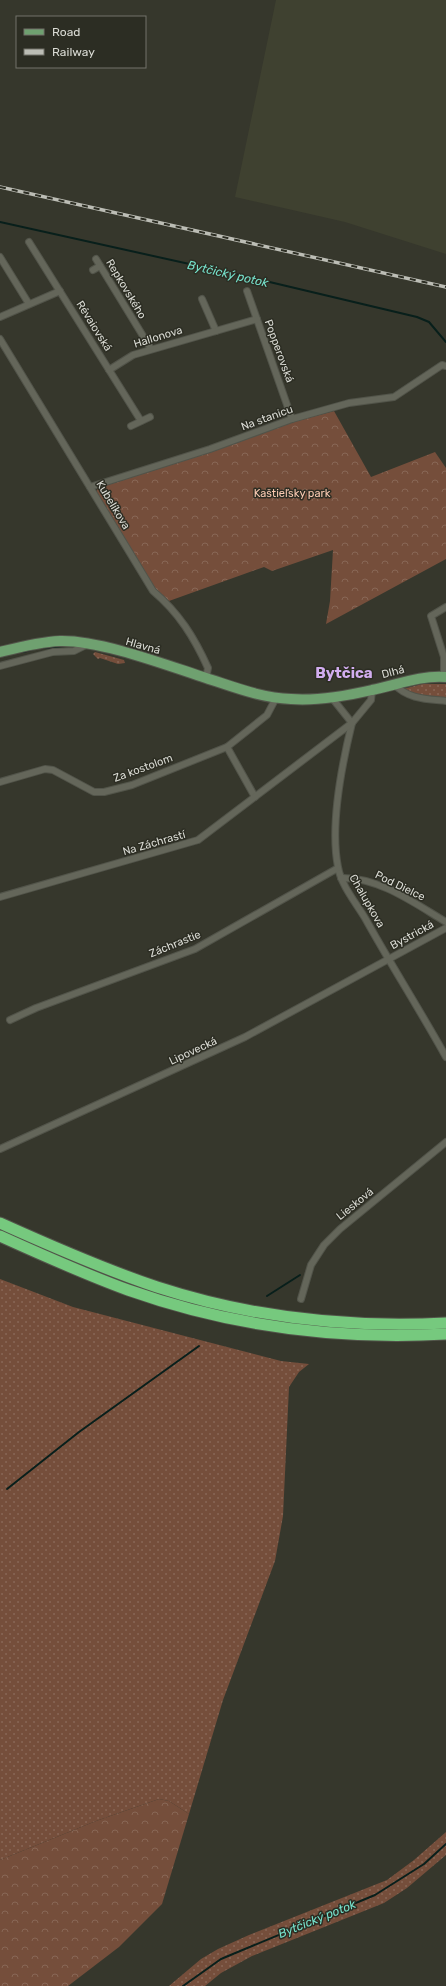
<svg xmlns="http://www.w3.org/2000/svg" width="446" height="1986" font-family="Rubik,sans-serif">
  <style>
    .built { fill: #3f4130 }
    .grass { fill: url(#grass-dots) }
    .forest { fill: url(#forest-crowns) }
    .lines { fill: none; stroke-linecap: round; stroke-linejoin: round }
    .stream { stroke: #081f1b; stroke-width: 2 }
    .street-casing { stroke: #52544a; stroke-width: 8 }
    .primary-casing { stroke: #52544a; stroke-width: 12 }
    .highway-casing { stroke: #52544a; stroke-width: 13 }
    .street { stroke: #64665a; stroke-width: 6 }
    .primary { stroke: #6fa170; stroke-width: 10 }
    .highway { stroke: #76c97e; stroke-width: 11 }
    .rail-casing { stroke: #bcbdb5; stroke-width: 3.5 }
    .rail { stroke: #2c2d23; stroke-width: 2; stroke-dasharray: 6; stroke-linecap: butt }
    .labels { text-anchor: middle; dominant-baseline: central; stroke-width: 3; stroke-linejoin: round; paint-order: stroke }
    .street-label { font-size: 11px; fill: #dadbd4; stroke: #2c2d23 }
    .park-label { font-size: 11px; fill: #facab2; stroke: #2c2d23 }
    .water-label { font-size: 12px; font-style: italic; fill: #77e4ce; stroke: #2c2d23 }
    .district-label { font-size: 15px; font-weight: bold; fill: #d2adef; stroke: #2c2d23 }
  </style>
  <defs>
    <pattern id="grass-dots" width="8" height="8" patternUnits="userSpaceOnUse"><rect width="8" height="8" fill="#754e3b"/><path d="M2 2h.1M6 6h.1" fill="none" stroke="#886756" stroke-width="1.8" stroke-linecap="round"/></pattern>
    <pattern id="forest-crowns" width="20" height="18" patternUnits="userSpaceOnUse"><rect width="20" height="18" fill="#754e3b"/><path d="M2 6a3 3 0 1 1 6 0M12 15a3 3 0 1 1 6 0" fill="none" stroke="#886756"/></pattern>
  </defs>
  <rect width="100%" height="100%" fill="#36372c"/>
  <!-- built -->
  <polygon class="built" points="276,0 446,0 446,254 345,222 235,197"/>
  <!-- grass -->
  <g class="grass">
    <polygon points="95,652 124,660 125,663 118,664 100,658 98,659 93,654"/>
    <path d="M422,684H446V699C432,698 416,697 403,689Z"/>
    <polygon points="0,1279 73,1307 281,1361 309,1364 299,1372 289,1387 283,1516 275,1561 223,1700 189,1814 169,1801 159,1799 96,1821 0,1860"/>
    <polygon points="446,1832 446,1855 407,1888 384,1903 252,1956 221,1973 205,1986 169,1986 201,1959 218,1949 249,1935 387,1880 414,1860"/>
  </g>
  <!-- forest -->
  <g class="forest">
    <polygon points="334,411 371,477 435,452 446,468 446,559 326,624 330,601 333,550 272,571 264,567 169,601 158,593 96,493 98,488 211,452 293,422"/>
    <polygon points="159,1799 169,1801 189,1814 162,1904 119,1947 68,1986 0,1986 0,1860 96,1821"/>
  </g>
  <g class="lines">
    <!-- stream -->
    <g class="stream">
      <polyline points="0,222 257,279 417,317 429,322 446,342"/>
      <polyline points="41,648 66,646"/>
      <polyline points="23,652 34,649"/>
      <polyline points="267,1296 300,1275"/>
      <polyline points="7,1489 79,1432 199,1346"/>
      <polyline points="183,1986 221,1959 375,1895 424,1864 446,1844"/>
    </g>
    <!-- street casing -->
    <g class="street-casing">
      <g id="street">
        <polyline points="29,242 141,421"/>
        <polyline points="0,257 29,304"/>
        <polyline points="96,259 151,349"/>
        <polyline points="93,270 100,266"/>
        <polyline points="247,291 292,419"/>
        <polyline points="202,299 216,331"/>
        <polyline points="0,317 60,291"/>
        <path d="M0,339L153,591C179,613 194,637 208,668L206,678"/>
        <polyline points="109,370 133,355 257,319"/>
        <polyline points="131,426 150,417"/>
        <polyline points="90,487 210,449 292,419 349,403 394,397 442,365 446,366"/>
        <polyline points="0,666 53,652 74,651 88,644"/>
        <polyline points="444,677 444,657 431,616 446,607"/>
        <path d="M394,684C407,699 427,699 446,701"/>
        <polyline points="332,698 352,723"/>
        <path d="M352,723C342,764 330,827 338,867C341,885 356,903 365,918C391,965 420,1010 446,1057"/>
        <polyline points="227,747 255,797"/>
        <polyline points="0,782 45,769 53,770 94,792 104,792 132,785 227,747 267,715 276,698"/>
        <path d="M341,878C379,877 414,903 446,922"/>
        <polyline points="0,897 198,840 352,723 371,700 372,690"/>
        <polyline points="10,1020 36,1008 195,949 338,868"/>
        <polyline points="0,1149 245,1037 446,928"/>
        <polyline points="301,1299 311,1265 324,1245 340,1229 446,1142"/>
      </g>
    </g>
    <!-- primary casing -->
    <g class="primary-casing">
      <path id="primary" d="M0,652C20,647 39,642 60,641C100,640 166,665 206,678C234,687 261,698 291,699C318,701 346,696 372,690C397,685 420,675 446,677"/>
    </g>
    <!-- highway casing -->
    <g class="highway-casing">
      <g id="highway">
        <path d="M0,1223C51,1246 103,1269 157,1287C249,1317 349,1328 446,1323"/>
        <path d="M0,1236C42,1255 84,1274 128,1290C230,1326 338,1340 446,1334"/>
      </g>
    </g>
    <!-- street -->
    <use href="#street" class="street"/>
    <!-- primary -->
    <use href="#primary" class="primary"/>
    <!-- highway -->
    <use href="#highway" class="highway"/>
    <!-- rail casing -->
    <g class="rail-casing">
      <polyline id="rail" points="0,187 446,287"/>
    </g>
    <!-- rail -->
    <use href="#rail" class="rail"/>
  </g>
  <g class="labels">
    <!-- street labels -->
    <g class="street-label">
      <text transform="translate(126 289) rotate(59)">Repkovského</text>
      <text transform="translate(94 326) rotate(58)">Révaiovská</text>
      <text transform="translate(158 337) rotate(-17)">Hallonova</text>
      <text transform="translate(279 351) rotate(70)">Popperovská</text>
      <text transform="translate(267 418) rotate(-20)">Na stanicu</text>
      <text transform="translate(113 505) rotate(59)">Kubelíkova</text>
      <text transform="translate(143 646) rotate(16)">Hlavná</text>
      <text transform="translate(393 672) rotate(-15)">Dlhá</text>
      <text transform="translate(143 768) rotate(-20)">Za kostolom</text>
      <text transform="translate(154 843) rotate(-16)">Na Záchrastí</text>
      <text transform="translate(400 886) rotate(26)">Pod Dielce</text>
      <text transform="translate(367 901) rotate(60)">Chalupkova</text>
      <text transform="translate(412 935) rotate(-29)">Bystrická</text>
      <text transform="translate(175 944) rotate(-22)">Záchrastie</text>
      <text transform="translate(193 1051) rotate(-25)">Lipovecká</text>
      <text transform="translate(355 1204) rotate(-39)">Liesková</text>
    </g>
    <!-- park labels -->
    <g class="park-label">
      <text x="292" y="493">Kaštieľsky park</text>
    </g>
    <!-- water labels -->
    <g class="water-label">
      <text transform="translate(228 274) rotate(13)">Bytčický potok</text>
      <text transform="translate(317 1919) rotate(-22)">Bytčický potok</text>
    </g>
    <!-- district labels -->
    <g class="district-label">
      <text x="344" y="673">Bytčica</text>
    </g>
  </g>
  <!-- legend -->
  <rect x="16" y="16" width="130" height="52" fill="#2c2d23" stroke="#72736a"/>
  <rect x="24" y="29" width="20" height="6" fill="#6fa170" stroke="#72736a"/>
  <text x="52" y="36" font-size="12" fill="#dadbd4">Road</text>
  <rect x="24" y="49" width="20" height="6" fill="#bcbdb5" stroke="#72736a"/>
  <text x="52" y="56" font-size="12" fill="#dadbd4">Railway</text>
</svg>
